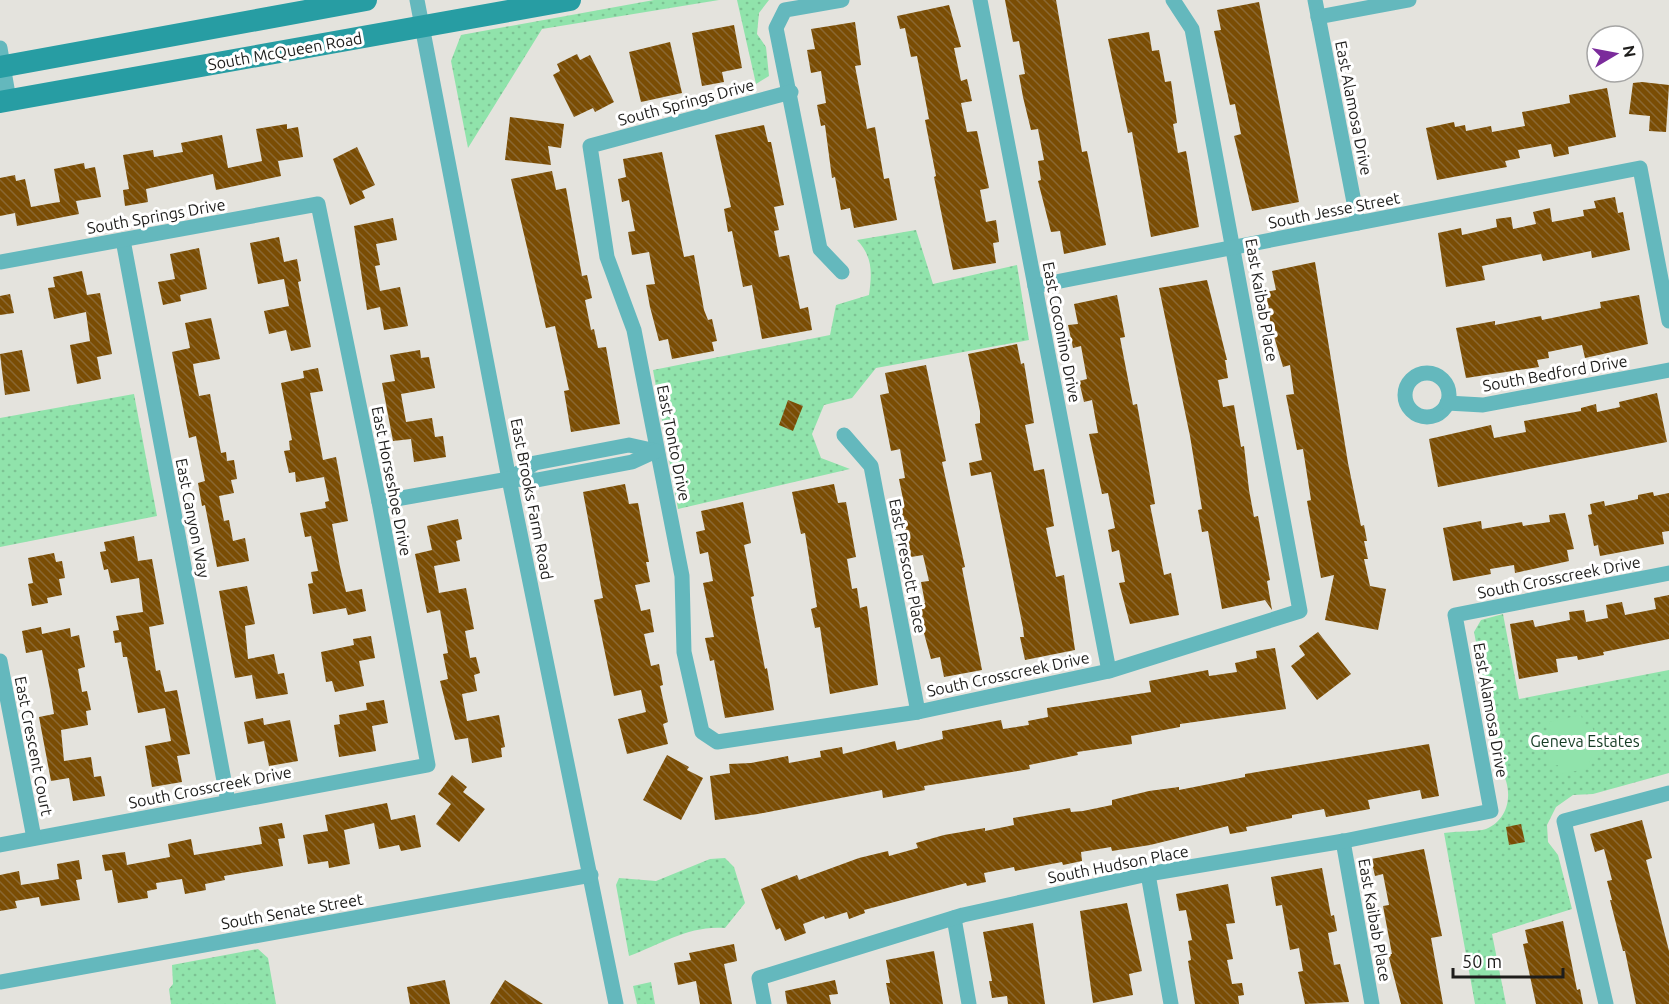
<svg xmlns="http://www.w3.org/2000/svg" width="1669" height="1004" font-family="Ubuntu,sans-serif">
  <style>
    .grass { fill: url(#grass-dots) }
    .pitch { fill: #90e3ab }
    .building { fill: url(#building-back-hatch) }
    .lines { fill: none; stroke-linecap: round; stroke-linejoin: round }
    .street { stroke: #64b8bd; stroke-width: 15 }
    .secondary { stroke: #279da3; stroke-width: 22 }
    .labels { text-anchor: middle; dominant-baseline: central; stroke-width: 6; stroke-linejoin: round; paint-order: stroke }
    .street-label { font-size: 16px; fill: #1e1d1b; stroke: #fff }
    .park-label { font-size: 16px; fill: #153c24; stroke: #fff }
  </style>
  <defs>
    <pattern id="grass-dots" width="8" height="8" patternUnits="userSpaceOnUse" patternTransform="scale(1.5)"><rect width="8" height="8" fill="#90e3ab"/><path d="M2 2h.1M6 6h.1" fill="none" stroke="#7cc293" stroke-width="1.8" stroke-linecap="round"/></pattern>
    <pattern id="building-back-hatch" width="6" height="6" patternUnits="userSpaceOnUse" patternTransform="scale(1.5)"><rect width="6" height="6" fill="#7a4d04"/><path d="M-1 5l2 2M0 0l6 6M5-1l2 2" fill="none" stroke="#8a6832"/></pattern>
  </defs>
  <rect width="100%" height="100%" fill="#e4e3dd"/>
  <!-- grass -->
  <g class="grass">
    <polygon points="654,0 719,0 542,29 468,148 451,61 461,35"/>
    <polygon points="737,0 769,0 759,13 757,34 766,47 769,76 756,84"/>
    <path d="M916,230L933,284L1017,265L1029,340L876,368L852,398L824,405L812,434L821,458L850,469L678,509L653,370L830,335L836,305L869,295C872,273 873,257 857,240Z"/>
    <polygon points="134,394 157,516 0,547 0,418"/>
    <path d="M1503,614L1519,699L1669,670V773L1593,794L1573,795L1556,807L1547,825L1548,842L1558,855L1572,909L1492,934L1506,1004H1475L1444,833C1455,831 1477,832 1486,829C1511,819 1513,789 1501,770L1474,632L1481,620Z"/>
    <path d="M725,858L734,867L745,903L725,928C690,925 661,944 629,956L616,885L619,878L656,881L710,859Z"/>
    <polygon points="258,949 268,958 276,1004 171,1004 169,989 173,984 172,965"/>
    <polygon points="651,982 655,1004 637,1004 633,986"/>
  </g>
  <!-- pitch -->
  <polygon class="pitch" points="1581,715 1584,726 1592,725 1599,757 1589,759 1591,768 1560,774 1558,765 1549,767 1543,735 1551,733 1549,722"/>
  <!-- building -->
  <g class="building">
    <polygon points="1005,0 1056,0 1082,152 1087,151 1106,245 1064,254 1060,231 1051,232 1038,181 1041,180 1038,161 1044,160 1038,129 1031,130 1023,97 1019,75 1025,74 1019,41 1013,42"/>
    <polygon points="1259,2 1299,202 1252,211 1234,136 1241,134 1235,104 1230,105 1214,31 1221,30 1217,10"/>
    <polygon points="949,5 961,47 954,48 961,81 967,79 972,101 961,103 967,132 977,131 989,188 980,190 986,222 996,220 999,242 993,243 996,263 953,270 934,177 936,176 925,120 929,119 917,56 911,57 905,28 900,29 897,16"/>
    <polygon points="855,22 861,65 855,66 867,129 875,127 884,179 889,178 897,220 854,228 850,208 841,210 835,177 832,178 825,125 821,126 817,105 826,103 821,71 811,73 807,50 815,49 811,29"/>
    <polygon points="734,25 742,68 722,72 724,82 702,86 692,33"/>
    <polygon points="1149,32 1152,51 1159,50 1165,82 1171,81 1177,123 1173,124 1178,153 1186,151 1199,227 1151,237 1132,132 1128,133 1108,39"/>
    <polygon points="670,42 682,93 641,102 629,52"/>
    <polygon points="577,54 580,60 590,55 614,102 595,112 593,108 574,117 553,75 560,71 557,64"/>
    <polygon points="1642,82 1669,85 1666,132 1649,131 1650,116 1629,114 1633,83"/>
    <polygon points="1607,88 1616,137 1568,147 1569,154 1554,157 1551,144 1518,150 1520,158 1505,161 1507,167 1437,180 1426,128 1454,122 1455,127 1465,125 1466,131 1491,126 1492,132 1525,126 1522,112 1570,103 1569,95"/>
    <polygon points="510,117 564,124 561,148 548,146 551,165 505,160"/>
    <polygon points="287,124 287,129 298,127 303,157 278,161 281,176 216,190 213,174 146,189 148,202 125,206 123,190 129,189 123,155 153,150 154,157 183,152 181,143 222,135 228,168 262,161 256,129"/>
    <polygon points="764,125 768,142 771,142 784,205 774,207 779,230 774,231 779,257 789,255 800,309 808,307 812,330 762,339 752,285 743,287 732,231 728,232 724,209 731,207 715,135"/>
    <polygon points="357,147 375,185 362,191 365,198 350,205 333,159"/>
    <polygon points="662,152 684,257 694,255 704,310 708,320 712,319 717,341 712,342 714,351 672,359 668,339 659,341 650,307 646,285 655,284 649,252 632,255 628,232 635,231 629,200 622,202 618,179 626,177 623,159"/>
    <polygon points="84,163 85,169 95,167 101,197 76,201 79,214 17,226 15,213 0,216 0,178 15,175 16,181 25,179 31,207 53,203 60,202 54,169"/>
    <polygon points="552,171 556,190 566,188 582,276 587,275 592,298 585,300 591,330 594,329 598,348 606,347 620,424 571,432 564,391 569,390 555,326 546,328 511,179"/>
    <polygon points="1615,197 1618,213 1623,212 1630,250 1592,258 1591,251 1543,261 1541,254 1482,266 1485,280 1446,287 1438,233 1461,228 1462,235 1485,230 1497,227 1496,219 1511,217 1513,229 1536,224 1533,212 1550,208 1552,222 1584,216 1583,210 1596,208 1594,201"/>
    <polygon points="393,218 397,240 376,244 380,265 375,266 380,291 400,287 408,326 384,330 380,307 367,310 354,226"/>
    <polygon points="279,237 284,262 297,259 301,281 298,282 311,347 291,351 286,330 269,334 264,311 289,306 284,279 258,284 250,243"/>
    <polygon points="199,248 207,289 180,295 181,301 163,305 158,282 175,279 170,254"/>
    <polygon points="1315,262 1348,463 1361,526 1364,525 1367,541 1364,541 1368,559 1364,559 1370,586 1386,589 1378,630 1325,620 1334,575 1321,578 1307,501 1311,500 1303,449 1297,450 1286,395 1294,394 1290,365 1283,367 1271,326 1266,292 1276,290 1272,271"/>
    <polygon points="82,271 87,295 100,293 112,354 97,357 101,379 77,384 70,345 90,341 86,312 54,319 48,288 55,287 53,277"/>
    <polygon points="1207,280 1227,360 1225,360 1228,378 1218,380 1223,407 1234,405 1241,447 1244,446 1249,490 1254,517 1258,516 1270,580 1267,581 1272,610 1265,600 1222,609 1208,531 1202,532 1198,510 1202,509 1190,436 1159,288"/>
    <polygon points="10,294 14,313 0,315 0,296"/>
    <polygon points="1117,295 1125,337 1120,338 1133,405 1137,404 1155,504 1150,505 1164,575 1171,573 1179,615 1130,624 1119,583 1125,582 1119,550 1112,552 1108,530 1115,528 1108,493 1102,494 1089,434 1098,433 1092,400 1084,402 1079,381 1087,379 1081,346 1073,348 1068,325 1078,324 1074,304"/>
    <polygon points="1639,295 1648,344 1585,358 1582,345 1548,352 1549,358 1537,360 1539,367 1466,378 1456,328 1495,321 1495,325 1541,316 1542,320 1601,308 1600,302"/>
    <polygon points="211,318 220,359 193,364 194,371 199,396 210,394 221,453 226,452 227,461 234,460 237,479 231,480 234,493 219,496 224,521 229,520 233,541 245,538 249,561 217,567 205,505 202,506 198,483 205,481 196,436 189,438 172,352 190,348 185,323"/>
    <polygon points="1017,344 1021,364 1024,363 1034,423 1025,425 1030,450 1034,471 1044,469 1054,526 1046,528 1056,577 1064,575 1075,650 1025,660 1020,637 1024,637 1023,628 991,472 971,476 969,463 982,460 975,424 980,423 980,411 968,354"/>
    <polygon points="22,350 30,391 5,395 0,354"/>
    <polygon points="420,350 421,358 429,357 435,388 401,394 406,422 432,418 435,437 443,436 446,457 414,462 411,439 393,441 382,383 395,381 390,355"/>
    <polygon points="926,365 946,461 942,462 965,567 962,568 982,670 944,677 940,657 931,659 922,626 918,604 925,603 921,582 929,581 923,555 911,557 898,500 903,499 899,479 905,478 900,449 891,451 880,395 889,393 885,373"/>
    <polygon points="318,368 323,391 310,393 323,460 336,457 348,521 332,524 340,567 346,592 362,589 366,611 348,615 346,608 313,614 308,584 313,583 311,572 318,571 311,536 305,537 300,513 326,508 325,502 329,501 324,477 296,482 295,472 289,473 284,451 290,450 289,441 292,440 281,383 304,378 303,371"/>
    <polygon points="1657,393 1667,442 1438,487 1429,439 1491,425 1494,438 1526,432 1524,421 1581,411 1581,408 1596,404 1597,412 1620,407 1619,402"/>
    <polygon points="788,400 803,406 793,431 779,425"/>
    <polygon points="625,484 629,504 638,503 649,562 646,562 650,582 635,585 641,611 650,609 654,632 644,634 651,666 659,664 663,685 660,686 668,722 663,724 668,744 627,754 618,719 646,712 641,690 614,696 594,600 603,598 583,492"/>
    <polygon points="834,484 838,503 846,502 856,557 847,559 852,589 857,588 860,608 867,606 878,685 830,694 820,627 815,628 811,609 817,607 805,533 801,534 792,492"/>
    <polygon points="1653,492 1654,496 1669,493 1669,531 1662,532 1664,544 1600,556 1598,545 1594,546 1588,515 1592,514 1590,504 1604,501 1605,506 1638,499 1638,495"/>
    <polygon points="743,502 751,543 744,545 754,596 751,597 765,669 767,668 774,710 725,718 714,660 710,661 705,638 714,637 703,583 713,581 708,552 700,554 696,532 705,530 701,511"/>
    <polygon points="1565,513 1574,549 1567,550 1569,561 1515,573 1514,565 1490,569 1491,574 1453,581 1443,528 1481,521 1482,529 1522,522 1523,526 1550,522 1549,515"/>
    <polygon points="458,519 462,539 456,541 460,561 434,566 439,593 466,588 474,629 465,631 470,658 476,657 480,673 474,675 477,691 462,694 467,721 499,715 505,747 501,748 502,757 472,763 468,738 455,740 440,681 448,679 443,654 448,653 440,610 427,613 415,554 432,550 427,526"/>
    <polygon points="134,536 138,561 152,559 164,624 149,627 156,671 160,670 165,692 177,690 190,754 177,756 182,782 152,787 145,746 171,741 165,708 138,713 127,657 123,657 121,642 115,643 113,631 119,630 116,616 143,612 139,578 111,583 108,569 104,570 100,552 106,551 104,542"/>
    <polygon points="54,553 56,562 62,561 65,578 59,579 62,595 47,598 48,603 32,606 28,584 33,583 28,558"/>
    <polygon points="247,586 255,624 245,626 248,659 274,654 278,674 284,673 288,694 256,699 252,675 235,678 219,591"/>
    <polygon points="1669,595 1669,639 1603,652 1604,655 1578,660 1577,656 1556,659 1558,672 1519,679 1510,624 1533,620 1535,627 1570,620 1569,612 1584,610 1586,622 1608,618 1606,605 1622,602 1625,615 1656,609 1654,598"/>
    <polygon points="41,627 42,634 70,628 71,637 79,635 85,667 78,669 82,692 87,691 91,710 86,711 88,725 61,730 64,761 91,757 94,777 101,776 105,796 73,801 69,778 51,781 39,717 54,714 50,690 42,650 26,653 22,631"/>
    <polygon points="1318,632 1351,674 1317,700 1291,666 1305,655 1299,646"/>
    <polygon points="371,636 375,658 359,661 364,686 335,692 332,681 326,682 321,652 354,645 353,639"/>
    <polygon points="1275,648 1286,709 1180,724 1180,727 1131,736 1132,744 1077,752 1078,755 1029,765 1030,769 924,786 925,790 883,798 882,790 758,814 715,820 710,776 730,773 729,764 751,763 788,756 789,763 821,757 820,751 842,747 843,754 895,741 897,750 943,739 942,731 1001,720 1003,729 1029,725 1028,721 1048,717 1047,708 1151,692 1149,681 1208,670 1209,676 1237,672 1235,663 1257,658 1256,651"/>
    <polygon points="384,700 388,723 372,726 376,751 339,757 334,725 340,724 339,715 367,710 366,703"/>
    <polygon points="263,718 264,725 290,720 298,761 269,766 264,741 248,744 244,722"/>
    <polygon points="1429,744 1439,796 1422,799 1420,790 1368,800 1370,809 1326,817 1324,809 1292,815 1292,818 1246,827 1247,831 1230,834 1228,826 1150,845 1112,851 1111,847 1081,852 1082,861 1063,865 1062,862 1015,871 1014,867 984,873 986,882 967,886 966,883 883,905 864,910 865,913 849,919 847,912 825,919 824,916 803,924 806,933 785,941 780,928 776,930 761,889 797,875 799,880 859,858 888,851 889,856 918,848 916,843 944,835 985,828 985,831 1014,825 1013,818 1070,808 1071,812 1083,811 1112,805 1112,800 1149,791 1179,787 1179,790 1245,777 1245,774"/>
    <polygon points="667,755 689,767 687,770 703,778 681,820 643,800"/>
    <polygon points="452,775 467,787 463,792 485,809 459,842 436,824 451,804 438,794"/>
    <polygon points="387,803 391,820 415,815 421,847 401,851 399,845 379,849 374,823 344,830 350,864 329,868 328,861 308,864 303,835 328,831 325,815"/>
    <polygon points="1642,820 1652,858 1646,860 1669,951 1669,1004 1636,1004 1625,951 1623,951 1610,900 1612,900 1607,881 1612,880 1604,849 1595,852 1590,834"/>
    <polygon points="282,823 285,838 278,839 283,866 224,876 225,880 205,884 206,890 185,894 182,879 156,883 157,889 147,891 148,898 118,903 112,870 105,871 102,855 125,852 127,865 170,857 168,844 191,839 194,855 262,844 259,827"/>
    <polygon points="1521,824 1525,842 1509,845 1506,827"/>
    <polygon points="1424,849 1442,936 1431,938 1443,1004 1401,1004 1388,954 1392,954 1383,906 1389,905 1383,874 1375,876 1371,859"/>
    <polygon points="79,860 82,879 76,880 80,900 41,906 39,897 15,901 17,908 0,911 0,875 19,871 21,885 59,879 57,864"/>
    <polygon points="1322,868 1331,916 1334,915 1337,931 1328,933 1334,965 1340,964 1349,1002 1305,1004 1298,972 1303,971 1299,948 1290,950 1282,905 1276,906 1271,877"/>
    <polygon points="1228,884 1235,923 1226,924 1233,959 1227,960 1232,984 1242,983 1244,995 1238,996 1239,1004 1195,1004 1188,961 1191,960 1188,941 1192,940 1186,910 1179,911 1176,894"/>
    <polygon points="1127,903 1142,971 1129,974 1133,995 1093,1003 1080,911"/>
    <polygon points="1563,921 1577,990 1580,989 1583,1004 1536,1004 1523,944 1528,943 1525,930"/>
    <polygon points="1033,923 1045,1004 1008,1004 1007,996 992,998 989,981 992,981 983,932"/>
    <polygon points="734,944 737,961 724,964 732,1004 700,1004 696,981 678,985 674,963 691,960 689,953"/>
    <polygon points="934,951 943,1004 890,1004 886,983 890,983 886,960"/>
    <polygon points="445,980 450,1004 410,1004 407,987"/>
    <polygon points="505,980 543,1004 490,1004"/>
    <polygon points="835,980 838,994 829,995 831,1004 787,1004 785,991"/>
  </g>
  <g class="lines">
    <!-- street -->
    <g class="street">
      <polyline points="417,0 509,479 616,1004"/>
      <polyline points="842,0 785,10 776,28 820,249 842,272"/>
      <polyline points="980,0 1109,671"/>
      <polyline points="1315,0 1358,223"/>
      <polyline points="1318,17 1409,0"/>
      <polyline points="0,48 9,100"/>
      <polyline points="791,92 590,146 607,257 634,330 682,576 684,652 702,732 717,742 918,712 1109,671 1300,611 1192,29 1173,0"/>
      <polyline points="123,240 228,802"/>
      <polyline points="0,262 318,204 379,502 428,765 0,845"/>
      <polyline points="1035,286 1640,168 1669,321"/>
      <circle cx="1427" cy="395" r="22"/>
      <polyline points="1447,403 1483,405 1669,370"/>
      <polyline points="844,435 871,466 918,712"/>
      <polyline points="509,479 535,463 629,445 656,451"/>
      <polyline points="379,502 509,479 537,480 632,462 656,451"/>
      <polyline points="0,661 34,838"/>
      <polyline points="1343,841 1372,1004"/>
      <polyline points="1148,874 1171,1004"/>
      <polyline points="954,918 969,1004"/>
      <polyline points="0,982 591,875"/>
      <polyline points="764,1004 759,978 963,915 1148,874 1344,841 1491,811 1455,615 1669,573"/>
      <polyline points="1606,1004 1564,821 1669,793"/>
    </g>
    <!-- secondary -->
    <g class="secondary">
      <polyline points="0,67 366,0"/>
      <polyline points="0,102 570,0"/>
    </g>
  </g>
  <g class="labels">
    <!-- street labels -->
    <g class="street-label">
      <text transform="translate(285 51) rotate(-10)">South McQueen Road</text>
      <text transform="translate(686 102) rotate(-15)">South Springs Drive</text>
      <text transform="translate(1354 108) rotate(79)">East Alamosa Drive</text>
      <text transform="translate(1334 210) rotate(-11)">South Jesse Street</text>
      <text transform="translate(156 216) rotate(-10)">South Springs Drive</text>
      <text transform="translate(1262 300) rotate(80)">East Kaibab Place</text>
      <text transform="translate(1062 332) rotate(79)">East Coconino Drive</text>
      <text transform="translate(1555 373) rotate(-10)">South Bedford Drive</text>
      <text transform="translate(674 443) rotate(79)">East Tonto Drive</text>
      <text transform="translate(392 481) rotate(79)">East Horseshoe Drive</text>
      <text transform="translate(532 499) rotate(79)">East Brooks Farm Road</text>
      <text transform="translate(193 518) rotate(79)">East Canyon Way</text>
      <text transform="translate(908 566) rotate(79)">East Prescott Place</text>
      <text transform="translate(1559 577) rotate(-11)">South Crosscreek Drive</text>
      <text transform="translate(1008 674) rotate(-12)">South Crosscreek Drive</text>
      <text transform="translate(1491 710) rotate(80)">East Alamosa Drive</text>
      <text transform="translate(34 746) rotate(79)">East Crescent Court</text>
      <text transform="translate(210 787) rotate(-11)">South Crosscreek Drive</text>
      <text transform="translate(1118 864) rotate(-11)">South Hudson Place</text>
      <text transform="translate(292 911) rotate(-10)">South Senate Street</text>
      <text transform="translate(1375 920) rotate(80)">East Kaibab Place</text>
    </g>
    <!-- park labels -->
    <g class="park-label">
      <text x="1585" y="741">Geneva Estates</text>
    </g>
  </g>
  <!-- north arrow -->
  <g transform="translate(1615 54) rotate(80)"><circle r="28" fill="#ffffff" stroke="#a5a5a4" stroke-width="1.5"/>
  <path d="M0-4.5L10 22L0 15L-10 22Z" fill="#7b2b9b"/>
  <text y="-9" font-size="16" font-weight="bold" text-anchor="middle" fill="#1e1d1b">N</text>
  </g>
  <!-- scale -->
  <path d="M1453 968v9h110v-9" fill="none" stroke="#1e1d1b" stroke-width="3"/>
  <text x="1462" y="968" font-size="18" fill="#1e1d1b" stroke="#ffffff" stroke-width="4.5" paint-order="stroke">50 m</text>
</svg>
